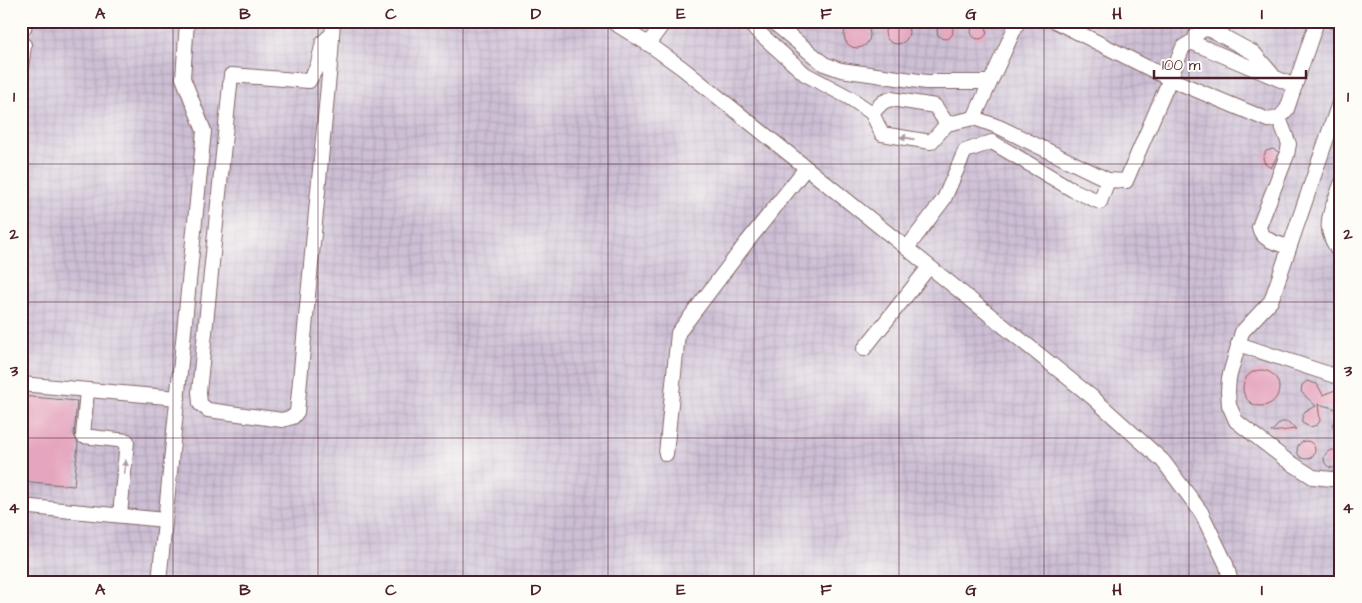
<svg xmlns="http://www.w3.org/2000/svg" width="1362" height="603" font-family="'Architects Daughter',sans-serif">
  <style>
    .industrial { fill: url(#industrial-grid) }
    .building { fill: #e5a5be }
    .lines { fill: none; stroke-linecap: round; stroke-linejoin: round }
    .minor-casing { stroke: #836665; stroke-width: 16 }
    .minor { stroke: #fff; stroke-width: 14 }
    .oneway { fill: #ae9aa0 }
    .grid { fill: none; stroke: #4a1f2b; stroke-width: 1; stroke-opacity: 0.55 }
    .neatline { fill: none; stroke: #4a1f2b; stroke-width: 2 }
    .grid-label { font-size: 16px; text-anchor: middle; font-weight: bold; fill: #4a1f2b }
  </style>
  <defs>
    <pattern id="industrial-grid" width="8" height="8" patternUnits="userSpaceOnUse" patternTransform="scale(1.25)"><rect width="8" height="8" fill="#ccbed4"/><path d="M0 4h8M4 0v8" fill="none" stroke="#b1a3b6"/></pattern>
  </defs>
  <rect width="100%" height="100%" fill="#fdfcf7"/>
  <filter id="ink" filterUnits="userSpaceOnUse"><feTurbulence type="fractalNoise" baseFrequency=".02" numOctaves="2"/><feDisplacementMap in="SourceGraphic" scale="10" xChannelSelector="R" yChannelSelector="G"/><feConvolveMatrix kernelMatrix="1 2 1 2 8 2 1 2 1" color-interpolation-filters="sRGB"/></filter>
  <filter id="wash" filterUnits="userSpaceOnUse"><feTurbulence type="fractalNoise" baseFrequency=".0096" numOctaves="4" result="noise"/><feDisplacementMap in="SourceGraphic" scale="20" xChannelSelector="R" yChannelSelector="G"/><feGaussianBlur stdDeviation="1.12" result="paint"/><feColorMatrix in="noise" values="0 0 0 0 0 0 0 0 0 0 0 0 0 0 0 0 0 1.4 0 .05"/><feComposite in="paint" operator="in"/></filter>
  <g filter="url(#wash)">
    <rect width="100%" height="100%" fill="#eeead1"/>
    <!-- industrial -->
    <rect class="industrial" x="21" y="21" width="1320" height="561"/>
    <g id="blocks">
      <!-- building -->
      <g class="building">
        <circle cx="897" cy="32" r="12"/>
        <circle cx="857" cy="35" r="13"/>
        <circle cx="945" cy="31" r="8"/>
        <circle cx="979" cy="31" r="8"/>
        <polygon points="1273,149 1279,152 1271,168 1265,164 1263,158 1266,151"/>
        <circle cx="1261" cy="388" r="18"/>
        <polygon points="1307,381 1317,384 1323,395 1335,390 1341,393 1341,405 1337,409 1318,404 1320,421 1317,425 1310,427 1302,423 1302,418 1305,411 1316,406 1301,392 1302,385"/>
        <polygon points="21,396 77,401 74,435 78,443 74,486 21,481"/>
        <polygon points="1341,413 1341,445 1332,424"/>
        <polygon points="1281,422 1288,422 1296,429 1271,432"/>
        <circle cx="1306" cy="450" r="9"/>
        <circle cx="1333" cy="459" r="9"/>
      </g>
    </g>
  </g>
  <g filter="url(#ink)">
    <use href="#blocks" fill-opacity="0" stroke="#836665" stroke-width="1"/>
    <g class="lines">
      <!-- minor casing -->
      <g class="minor-casing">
        <g id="minor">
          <polyline points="611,21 653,47 682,68 1092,397 1163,461 1201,512 1226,564 1231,582"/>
          <polyline points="746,21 805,74 850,98 872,113 882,134 931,142 947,124 974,118"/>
          <polyline points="772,21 824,64 841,70 926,82 989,82"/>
          <polyline points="1018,21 974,118 999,127 1108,180 1126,181 1170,79 1268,120 1279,118 1287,109 1317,21"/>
          <polyline points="1055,21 1170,79 1183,47 1191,42 1295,86"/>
          <polyline points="1333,21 1341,24"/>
          <polyline points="21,31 24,28 25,21"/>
          <polyline points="332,34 323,42 317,67 309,81 231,75 199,392 200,404 208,410 282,420 293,417 297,412 331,54 333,21"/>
          <polyline points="1196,35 1204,29 1211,30 1254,53 1272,74"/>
          <polyline points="21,43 24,45 21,68"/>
          <polyline points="648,44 665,21"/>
          <polyline points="1341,97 1271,301 1242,332 1229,378 1228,391 1229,405 1236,421 1285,459 1313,477 1341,480"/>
          <polyline points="872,113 883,102 891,99 935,106 947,124"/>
          <path d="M1279,118L1289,144L1287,155L1259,227C1262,241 1277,243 1289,247"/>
          <path d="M1341,184C1331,214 1319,226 1341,254"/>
          <polyline points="907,248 944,199 965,151 992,142 1073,190 1100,202 1108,180"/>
          <polyline points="1238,344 1341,378"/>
          <polyline points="864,349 929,267"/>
          <polyline points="21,384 178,398"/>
          <polyline points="87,390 83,436 127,441 120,515"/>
          <polyline points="666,454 678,333 747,242 806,168"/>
          <polyline points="21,506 165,520"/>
          <polyline points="159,582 204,131 183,78 187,21"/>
        </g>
      </g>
      <!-- minor -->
      <use href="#minor" class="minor"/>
    </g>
    <!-- one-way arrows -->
    <defs><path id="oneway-solid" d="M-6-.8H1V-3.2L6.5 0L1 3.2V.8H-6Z" transform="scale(1.25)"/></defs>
    <g class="oneway">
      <use href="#oneway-solid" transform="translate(907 138) rotate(-171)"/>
      <use href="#oneway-solid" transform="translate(125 467) rotate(-84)"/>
    </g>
  </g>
  <!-- grid -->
  <path class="grid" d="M173,21V582M318,21V582M463,21V582M608,21V582M754,21V582M899,21V582M1044,21V582M1189,21V582M21,164H1341M21,302H1341M21,438H1341"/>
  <!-- margin -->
  <rect width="1362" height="603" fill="none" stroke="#fdfcf7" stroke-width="55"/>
  <!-- scale -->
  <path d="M1154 70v8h152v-8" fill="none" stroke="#4a1f2b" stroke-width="2.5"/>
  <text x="1162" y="70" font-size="15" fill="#4a1f2b" stroke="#fdfcf7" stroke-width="4" paint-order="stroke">100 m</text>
  <rect x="28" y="28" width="1306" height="548" class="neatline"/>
  <g class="grid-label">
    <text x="100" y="19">A</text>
    <text x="245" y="19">B</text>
    <text x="391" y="19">C</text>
    <text x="536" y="19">D</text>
    <text x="681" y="19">E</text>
    <text x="826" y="19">F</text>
    <text x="971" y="19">G</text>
    <text x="1117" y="19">H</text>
    <text x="1262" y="19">I</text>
    <text x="14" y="102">1</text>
    <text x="1348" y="102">1</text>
    <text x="14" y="239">2</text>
    <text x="1348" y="239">2</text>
    <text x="14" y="376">3</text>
    <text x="1348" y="376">3</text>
    <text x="14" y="513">4</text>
    <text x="1348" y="513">4</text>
    <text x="100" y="595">A</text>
    <text x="245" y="595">B</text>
    <text x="391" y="595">C</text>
    <text x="536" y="595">D</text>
    <text x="681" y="595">E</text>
    <text x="826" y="595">F</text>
    <text x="971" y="595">G</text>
    <text x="1117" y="595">H</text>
    <text x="1262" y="595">I</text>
  </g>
</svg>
